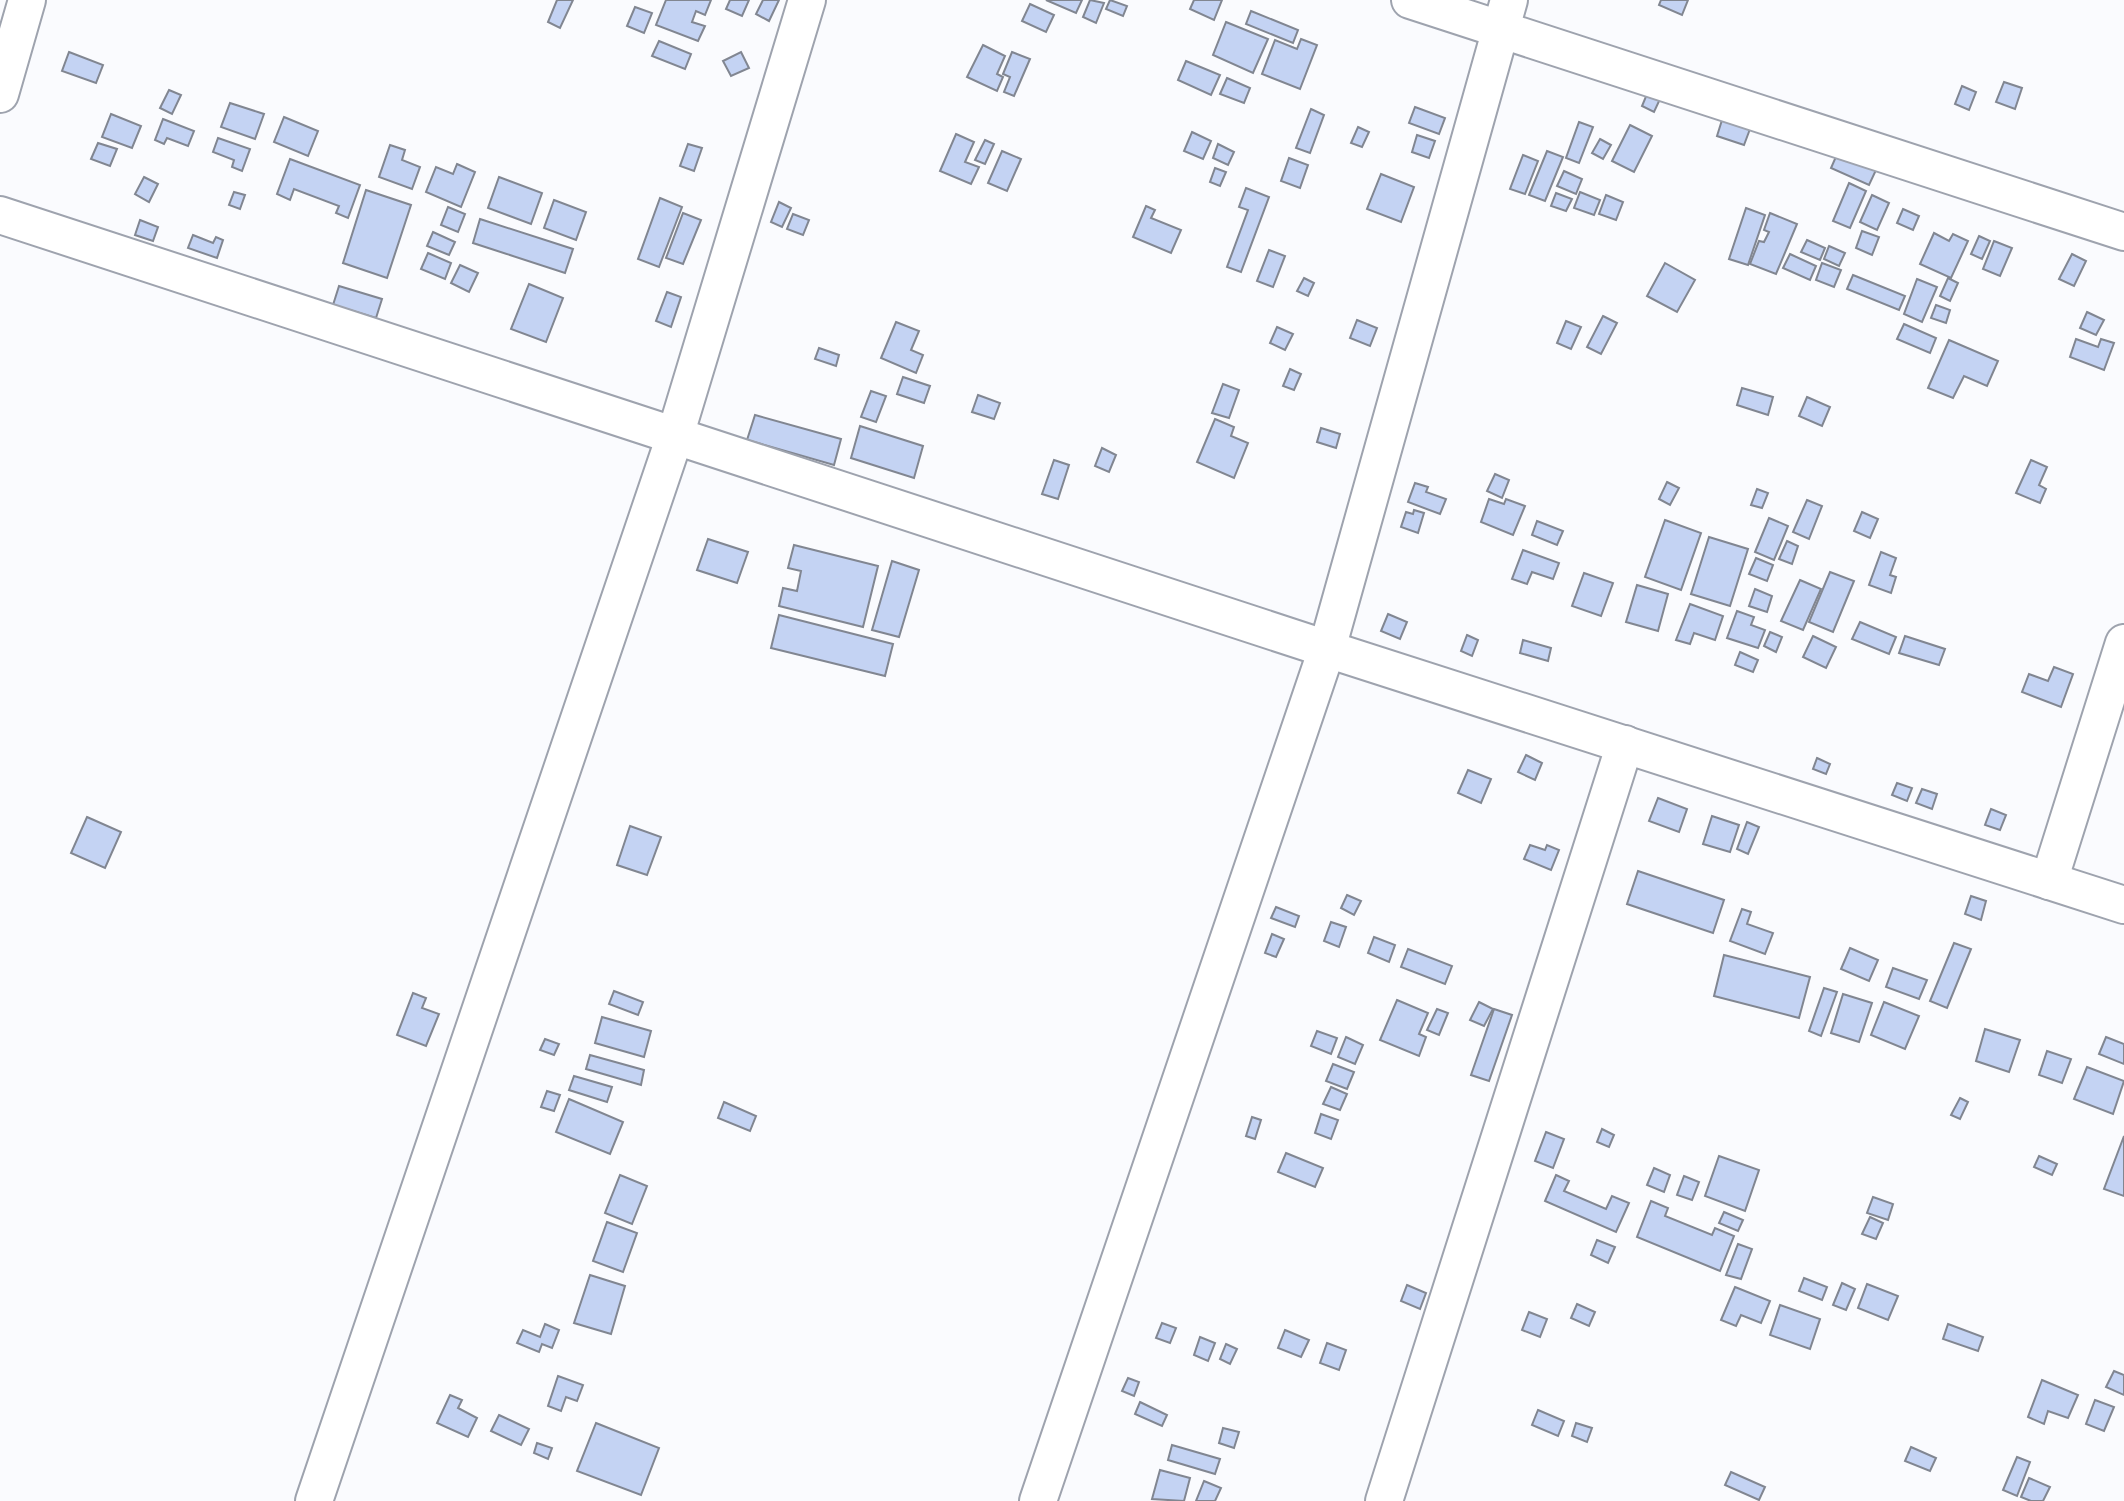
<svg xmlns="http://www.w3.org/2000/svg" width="2124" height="1501" font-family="Overpass,sans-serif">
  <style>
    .building { fill: #c4d3f3; stroke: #818691; stroke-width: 2 }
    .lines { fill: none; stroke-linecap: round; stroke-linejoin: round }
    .minor-casing { stroke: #9ea3ae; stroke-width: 40 }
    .minor { stroke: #fff; stroke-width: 36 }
  </style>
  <rect width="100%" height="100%" fill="#fafbfe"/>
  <!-- building -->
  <g class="building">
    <polygon points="557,0 573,0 560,28 548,22"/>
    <polygon points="666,0 711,0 705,15 696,11 692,22 705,26 698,41 656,25"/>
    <polygon points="730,0 749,0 742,16 726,9"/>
    <polygon points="763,0 779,0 769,21 756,14"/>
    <polygon points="1046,0 1082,0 1076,13"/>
    <polygon points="1090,0 1104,3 1096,23 1083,17"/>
    <polygon points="1110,0 1127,6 1123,16 1106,9"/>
    <polygon points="1194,0 1222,0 1214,20 1190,9"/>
    <polygon points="1661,0 1688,0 1682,15 1659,5"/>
    <polygon points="1030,4 1054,15 1046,32 1022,21"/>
    <polygon points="635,7 652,13 644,33 627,26"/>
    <polygon points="1251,11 1298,30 1293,43 1246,24"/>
    <polygon points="1226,22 1268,39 1253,73 1213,55"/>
    <polygon points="1301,39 1317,45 1300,89 1262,74 1275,40 1297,49"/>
    <polygon points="659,41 691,54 685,69 652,56"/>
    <polygon points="983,45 1005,56 997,74 1003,77 997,91 967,77"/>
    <polygon points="69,52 103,65 96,83 62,71"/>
    <polygon points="741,52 749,68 731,76 723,61"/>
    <polygon points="1012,52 1030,59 1014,96 1004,92 1010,77 1003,74"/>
    <polygon points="1186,61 1220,75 1211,95 1178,80"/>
    <polygon points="1227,78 1250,88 1244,103 1220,94"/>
    <polygon points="2004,82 2022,88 2015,109 1996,102"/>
    <polygon points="1962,86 1976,92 1969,110 1955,104"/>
    <polygon points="169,90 181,95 172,114 160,108"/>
    <polygon points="1647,94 1660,99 1654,112 1642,106"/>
    <polygon points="230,103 264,114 255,139 221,127"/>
    <polygon points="1415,107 1445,118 1439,134 1409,123"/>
    <polygon points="1311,109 1324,115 1310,153 1296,148"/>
    <polygon points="111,114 141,126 132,148 102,137"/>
    <polygon points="284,117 318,131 308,156 274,142"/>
    <polygon points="163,119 194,131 188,146 167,138 164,144 155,140"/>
    <polygon points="1722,120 1750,129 1744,145 1717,136"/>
    <polygon points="1579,122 1593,127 1579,163 1566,158"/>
    <polygon points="1630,125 1652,136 1634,172 1612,161"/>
    <polygon points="1358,127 1369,132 1362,147 1351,143"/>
    <polygon points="1192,132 1211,141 1203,159 1184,151"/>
    <polygon points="956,134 974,142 965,162 979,167 971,184 940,171"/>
    <polygon points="1417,135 1435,141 1429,158 1412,152"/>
    <polygon points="218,138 250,149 242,171 232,167 234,160 213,152"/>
    <polygon points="1600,139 1611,145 1603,159 1592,153"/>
    <polygon points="985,140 994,144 985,164 975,160"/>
    <polygon points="98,143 117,149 110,166 91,159"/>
    <polygon points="688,144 702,148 694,171 680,166"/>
    <polygon points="1218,144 1234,152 1228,165 1213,158"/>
    <polygon points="390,145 405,150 402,160 420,167 412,189 379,177"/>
    <polygon points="1002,151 1021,159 1007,191 988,183"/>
    <polygon points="1547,151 1563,157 1545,201 1529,195"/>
    <polygon points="1838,152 1876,170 1869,185 1831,168"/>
    <polygon points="1523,155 1538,161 1525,194 1510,189"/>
    <polygon points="1289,158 1308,165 1300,188 1281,181"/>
    <polygon points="290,159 360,185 348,218 336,213 339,206 294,189 290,200 277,194"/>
    <polygon points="457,164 475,172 461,207 426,192 436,167 453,174"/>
    <polygon points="1215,168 1226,172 1220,186 1210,182"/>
    <polygon points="1564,171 1582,179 1576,194 1557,186"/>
    <polygon points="1381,174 1414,187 1401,222 1367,209"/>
    <polygon points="144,177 158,184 149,202 135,194"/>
    <polygon points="499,177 542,193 531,224 488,208"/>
    <polygon points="1849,183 1866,191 1850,228 1833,221"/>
    <polygon points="1246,188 1269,197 1241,272 1227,267 1248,210 1239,207"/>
    <polygon points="366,190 411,205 387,278 343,263"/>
    <polygon points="234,192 245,195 240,209 229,205"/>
    <polygon points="1580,192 1600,200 1594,215 1574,208"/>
    <polygon points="1556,193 1572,199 1566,211 1551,206"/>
    <polygon points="1606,195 1623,202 1616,220 1599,214"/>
    <polygon points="1872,195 1889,203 1877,230 1860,222"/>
    <polygon points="660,198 682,207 659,267 638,259"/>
    <polygon points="554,200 586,212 576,240 544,228"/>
    <polygon points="779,202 791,208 782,227 771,222"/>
    <polygon points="1146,206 1155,210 1151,218 1181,230 1171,253 1133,237"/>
    <polygon points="448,207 465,214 458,232 441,225"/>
    <polygon points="1746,208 1765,215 1748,265 1729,259"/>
    <polygon points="1903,209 1919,216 1913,230 1897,223"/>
    <polygon points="683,213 701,220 683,264 666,258"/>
    <polygon points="1770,213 1797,224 1776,274 1750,264 1759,241 1764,242 1769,232 1764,230"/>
    <polygon points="793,214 809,220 803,235 787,229"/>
    <polygon points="480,219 573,249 565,273 473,243"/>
    <polygon points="140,220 158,227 153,241 135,235"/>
    <polygon points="1862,231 1879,237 1872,255 1856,248"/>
    <polygon points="433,232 455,242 449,255 427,246"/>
    <polygon points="1934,233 1949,241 1953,234 1968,241 1951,278 1920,264"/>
    <polygon points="193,235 213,243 216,237 223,240 217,258 188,248"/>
    <polygon points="1979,236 1990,241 1982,259 1971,254"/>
    <polygon points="1807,240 1825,248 1820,260 1801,252"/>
    <polygon points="1994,241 2012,248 2000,276 1983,269"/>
    <polygon points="1829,246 1845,253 1839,266 1824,259"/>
    <polygon points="1269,250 1285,256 1273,287 1257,281"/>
    <polygon points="428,253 451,263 445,279 421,269"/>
    <polygon points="1790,254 1816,266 1810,280 1783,268"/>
    <polygon points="2072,254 2086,261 2074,286 2059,279"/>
    <polygon points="1665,263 1695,280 1677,312 1647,296"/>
    <polygon points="1822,263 1841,270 1834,287 1816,280"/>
    <polygon points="460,265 478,273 469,292 451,283"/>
    <polygon points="1853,275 1905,296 1899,310 1847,289"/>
    <polygon points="1304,278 1314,283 1308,296 1297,291"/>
    <polygon points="1948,278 1958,283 1950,301 1940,296"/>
    <polygon points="1917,279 1937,287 1922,322 1904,314"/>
    <polygon points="529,284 563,298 546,342 511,329"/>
    <polygon points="339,286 382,299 376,318 333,305"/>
    <polygon points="667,292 681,297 671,327 656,321"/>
    <polygon points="1936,305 1950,310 1946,323 1931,318"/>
    <polygon points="2087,312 2104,320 2096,335 2080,328"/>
    <polygon points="1603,316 1617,323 1601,354 1587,347"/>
    <polygon points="1357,320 1377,328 1370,346 1350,338"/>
    <polygon points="1566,321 1581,327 1571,349 1557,343"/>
    <polygon points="896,322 919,331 911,350 923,355 916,373 881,358"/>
    <polygon points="1904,324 1936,338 1930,353 1897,339"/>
    <polygon points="1277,327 1293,334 1285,350 1270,343"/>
    <polygon points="2076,339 2098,347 2101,339 2114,343 2104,370 2070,357"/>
    <polygon points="1949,340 1998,361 1987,386 1964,376 1953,398 1928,388"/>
    <polygon points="819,348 839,355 836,366 815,359"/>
    <polygon points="1290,369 1301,374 1294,390 1283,386"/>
    <polygon points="903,377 930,386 924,403 897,394"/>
    <polygon points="1223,384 1239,390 1229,418 1212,413"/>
    <polygon points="1742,388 1773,397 1768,415 1737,405"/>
    <polygon points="871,391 886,396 876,422 861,417"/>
    <polygon points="978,395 1000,403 994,419 972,412"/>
    <polygon points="1807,397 1830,407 1822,426 1799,416"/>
    <polygon points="755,415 841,439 834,465 747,440"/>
    <polygon points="1215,419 1234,427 1231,436 1248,443 1234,478 1197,462"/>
    <polygon points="860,426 923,446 914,478 851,458"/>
    <polygon points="1321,428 1340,434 1336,448 1317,442"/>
    <polygon points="1102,448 1116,455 1109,472 1095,466"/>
    <polygon points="1054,460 1069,465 1058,499 1042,494"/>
    <polygon points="2031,460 2047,467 2039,485 2046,489 2040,503 2016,493"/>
    <polygon points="1495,474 1509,480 1502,498 1487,491"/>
    <polygon points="1667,482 1679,488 1670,505 1659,499"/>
    <polygon points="1415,483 1428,487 1426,492 1446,499 1440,514 1408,502"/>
    <polygon points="1757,489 1768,493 1762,508 1751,505"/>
    <polygon points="1489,499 1504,504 1506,499 1525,506 1513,535 1481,522"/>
    <polygon points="1807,500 1822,506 1809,539 1793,532"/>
    <polygon points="1414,510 1424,513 1418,533 1401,527 1406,512 1413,514"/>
    <polygon points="1862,512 1878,519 1870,538 1854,531"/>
    <polygon points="1769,518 1788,526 1774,560 1755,552"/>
    <polygon points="1665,520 1701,533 1681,590 1645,577"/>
    <polygon points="1537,521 1563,531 1557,545 1532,535"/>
    <polygon points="1709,537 1748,549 1730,606 1691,594"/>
    <polygon points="708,539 748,552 737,583 697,570"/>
    <polygon points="1787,541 1798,546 1792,564 1779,559"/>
    <polygon points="794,545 878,566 863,627 779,606 783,588 797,591 801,571 788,568"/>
    <polygon points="1523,550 1559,563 1553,579 1532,572 1527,584 1512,579"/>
    <polygon points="1881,552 1896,558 1890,575 1896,577 1891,593 1869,585"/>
    <polygon points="1756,558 1773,565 1767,581 1749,574"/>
    <polygon points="892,561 919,570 899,637 872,630"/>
    <polygon points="1830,572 1854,581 1833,632 1809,622"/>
    <polygon points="1584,573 1613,583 1601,616 1572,606"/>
    <polygon points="1800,580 1821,589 1803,630 1781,621"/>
    <polygon points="1637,585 1668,594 1658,631 1626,622"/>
    <polygon points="1755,589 1772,596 1767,612 1749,606"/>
    <polygon points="1690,604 1723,616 1715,640 1694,633 1690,644 1676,640"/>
    <polygon points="1737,611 1754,617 1751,625 1765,630 1758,648 1727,638"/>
    <polygon points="1388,614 1407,622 1400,639 1381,631"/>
    <polygon points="779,615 893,644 885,676 771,648"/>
    <polygon points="1860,622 1896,637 1889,654 1852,639"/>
    <polygon points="1770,632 1782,637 1776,652 1764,646"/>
    <polygon points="1467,635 1478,640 1472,656 1461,651"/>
    <polygon points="1813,636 1836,647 1826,668 1803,657"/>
    <polygon points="1905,636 1945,649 1939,665 1899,653"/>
    <polygon points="1523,640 1551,648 1548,661 1520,653"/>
    <polygon points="1740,652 1758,660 1753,672 1735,665"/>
    <polygon points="2054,667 2073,674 2061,707 2022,692 2029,674 2048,681"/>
    <polygon points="1526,755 1542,763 1535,780 1518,772"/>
    <polygon points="1817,758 1830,764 1826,774 1813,769"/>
    <polygon points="1468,770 1491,779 1481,803 1458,793"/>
    <polygon points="1897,783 1912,788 1907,801 1892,795"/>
    <polygon points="1922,789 1937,794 1932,809 1916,803"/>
    <polygon points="1658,798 1687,809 1679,832 1649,821"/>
    <polygon points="1991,809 2006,815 2000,830 1985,825"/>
    <polygon points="1712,816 1739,825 1730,852 1703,844"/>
    <polygon points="87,817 121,832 105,868 71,853"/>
    <polygon points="1747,822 1759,827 1748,854 1737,849"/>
    <polygon points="630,826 661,837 647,875 617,865"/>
    <polygon points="1530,845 1545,850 1547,845 1559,850 1551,870 1524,859"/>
    <polygon points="1638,871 1724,900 1713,933 1627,904"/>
    <polygon points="1347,895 1361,901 1354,915 1341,908"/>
    <polygon points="1971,896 1986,901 1981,920 1965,914"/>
    <polygon points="1276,907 1299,916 1295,927 1271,918"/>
    <polygon points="1742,909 1751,912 1747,924 1773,933 1765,954 1730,941"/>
    <polygon points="1331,922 1346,927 1339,947 1324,941"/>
    <polygon points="1272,934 1284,939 1276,957 1265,953"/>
    <polygon points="1374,937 1395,945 1389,962 1368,953"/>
    <polygon points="1954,943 1971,949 1947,1008 1930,1001"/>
    <polygon points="1850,948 1878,960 1869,981 1841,969"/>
    <polygon points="1408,949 1452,966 1445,984 1401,967"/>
    <polygon points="1724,955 1810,977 1799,1018 1714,996"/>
    <polygon points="1893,968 1927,980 1919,999 1886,987"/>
    <polygon points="1824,988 1837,992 1821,1036 1809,1031"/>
    <polygon points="614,991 643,1002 638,1015 609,1004"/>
    <polygon points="413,993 426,998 422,1008 439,1014 426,1046 397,1035"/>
    <polygon points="1843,994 1872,1003 1859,1042 1831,1033"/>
    <polygon points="1397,1000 1428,1013 1419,1034 1426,1037 1419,1056 1380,1040"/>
    <polygon points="1479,1002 1493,1009 1484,1026 1470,1020"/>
    <polygon points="1884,1002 1919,1016 1905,1049 1871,1035"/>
    <polygon points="1437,1009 1448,1013 1439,1035 1427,1030"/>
    <polygon points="1494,1009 1512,1015 1489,1081 1471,1075"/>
    <polygon points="602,1017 651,1031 644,1057 595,1043"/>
    <polygon points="1985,1029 2020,1040 2009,1072 1976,1061"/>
    <polygon points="1317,1031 1337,1038 1331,1054 1311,1046"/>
    <polygon points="1346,1037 1363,1045 1355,1064 1338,1057"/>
    <polygon points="2106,1037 2124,1044 2124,1064 2099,1054"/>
    <polygon points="545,1039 559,1044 554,1055 540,1050"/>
    <polygon points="2047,1051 2071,1059 2062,1083 2039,1075"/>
    <polygon points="590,1055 644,1070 641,1085 586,1069"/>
    <polygon points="1333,1064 1354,1072 1347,1089 1326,1081"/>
    <polygon points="2087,1067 2124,1081 2113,1114 2074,1099"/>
    <polygon points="574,1076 612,1087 607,1102 569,1090"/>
    <polygon points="1331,1087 1347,1094 1340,1110 1323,1104"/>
    <polygon points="547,1091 560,1095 554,1111 541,1107"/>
    <polygon points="1960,1098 1968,1102 1960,1119 1951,1115"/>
    <polygon points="569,1099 623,1122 610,1154 556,1132"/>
    <polygon points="724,1102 756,1116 750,1131 718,1118"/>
    <polygon points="1321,1114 1338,1120 1331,1139 1315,1133"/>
    <polygon points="1252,1117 1261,1120 1255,1139 1246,1136"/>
    <polygon points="1602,1129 1614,1135 1609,1147 1597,1142"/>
    <polygon points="1546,1132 1564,1139 1553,1168 1535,1161"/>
    <polygon points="2124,1136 2124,1196 2104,1189"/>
    <polygon points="1286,1153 1323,1168 1315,1187 1278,1172"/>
    <polygon points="1719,1156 1759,1170 1745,1211 1705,1196"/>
    <polygon points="2039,1156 2057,1164 2052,1175 2034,1167"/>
    <polygon points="1654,1168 1670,1175 1664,1192 1647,1185"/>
    <polygon points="620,1175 647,1186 632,1224 605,1213"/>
    <polygon points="1556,1175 1569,1181 1564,1191 1606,1209 1612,1196 1629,1203 1616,1232 1545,1201"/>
    <polygon points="1684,1176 1699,1182 1692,1200 1677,1195"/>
    <polygon points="1873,1197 1893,1204 1888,1220 1867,1213"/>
    <polygon points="1651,1201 1668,1208 1665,1216 1712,1235 1715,1228 1734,1236 1720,1271 1637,1237"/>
    <polygon points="1724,1212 1743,1220 1738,1231 1719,1223"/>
    <polygon points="1870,1217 1883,1223 1876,1239 1862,1234"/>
    <polygon points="607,1222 637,1233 623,1272 593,1261"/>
    <polygon points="1597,1240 1615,1247 1608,1263 1591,1255"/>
    <polygon points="1738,1244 1752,1249 1741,1279 1726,1275"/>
    <polygon points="590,1275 625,1286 611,1334 574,1323"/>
    <polygon points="1804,1278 1827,1287 1822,1300 1799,1291"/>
    <polygon points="1842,1283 1855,1289 1846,1310 1833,1305"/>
    <polygon points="1867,1284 1898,1296 1888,1320 1858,1308"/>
    <polygon points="1407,1285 1426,1293 1420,1309 1401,1301"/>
    <polygon points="1735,1287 1770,1301 1761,1323 1741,1315 1736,1326 1721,1320"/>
    <polygon points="1577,1304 1595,1312 1589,1326 1571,1318"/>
    <polygon points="1780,1305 1820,1319 1810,1349 1770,1335"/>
    <polygon points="1529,1312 1547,1319 1540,1337 1522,1330"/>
    <polygon points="1162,1323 1176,1328 1170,1343 1156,1338"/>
    <polygon points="545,1324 559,1330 552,1348 542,1344 539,1352 517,1343 523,1330 540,1337"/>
    <polygon points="1948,1324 1983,1337 1978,1351 1943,1339"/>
    <polygon points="1285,1330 1309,1340 1301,1357 1278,1348"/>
    <polygon points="1200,1337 1215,1343 1208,1361 1194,1355"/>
    <polygon points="1327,1343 1346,1350 1339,1370 1320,1363"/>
    <polygon points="1226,1344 1237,1349 1230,1364 1220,1359"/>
    <polygon points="2114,1371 2124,1375 2124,1395 2106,1387"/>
    <polygon points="558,1376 583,1385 577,1401 566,1397 561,1411 548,1406"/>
    <polygon points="1128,1378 1139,1382 1134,1396 1122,1391"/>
    <polygon points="2042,1380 2078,1395 2068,1418 2048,1411 2044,1424 2028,1417"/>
    <polygon points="450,1395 462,1400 458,1408 477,1418 468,1437 437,1423"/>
    <polygon points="2095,1400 2114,1407 2104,1431 2086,1424"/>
    <polygon points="1140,1402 1167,1415 1162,1426 1135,1414"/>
    <polygon points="1538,1410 1564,1421 1558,1436 1532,1425"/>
    <polygon points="499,1415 529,1429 521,1445 491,1431"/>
    <polygon points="596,1423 659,1448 641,1495 577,1471"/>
    <polygon points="1576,1423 1592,1428 1587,1442 1572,1436"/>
    <polygon points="1223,1428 1239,1432 1234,1448 1219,1443"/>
    <polygon points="537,1443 552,1448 548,1459 534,1453"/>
    <polygon points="1172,1445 1220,1459 1215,1474 1168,1460"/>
    <polygon points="1911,1447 1936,1458 1930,1471 1905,1461"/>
    <polygon points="2017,1457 2030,1462 2017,1496 2003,1490"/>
    <polygon points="1160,1470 1190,1478 1184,1501 1152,1499"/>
    <polygon points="1731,1472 1765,1487 1759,1500 1725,1485"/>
    <polygon points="2029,1478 2050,1487 2043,1501 2031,1501 2021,1497"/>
    <polygon points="1204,1481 1221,1488 1215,1501 1196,1501"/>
  </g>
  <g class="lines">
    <!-- minor casing -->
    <g class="minor-casing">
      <g id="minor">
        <polyline points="1410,0 2124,232"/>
        <polyline points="0,94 27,0"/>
        <polyline points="0,215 1327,649 2124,905"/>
        <polyline points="2049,881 2124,643"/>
        <polyline points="314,1501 675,436 807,0"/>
        <polyline points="1038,1501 1327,649 1509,0"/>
        <polyline points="1384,1501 1625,744"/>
      </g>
    </g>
    <!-- minor -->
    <use href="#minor" class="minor"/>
  </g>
</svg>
